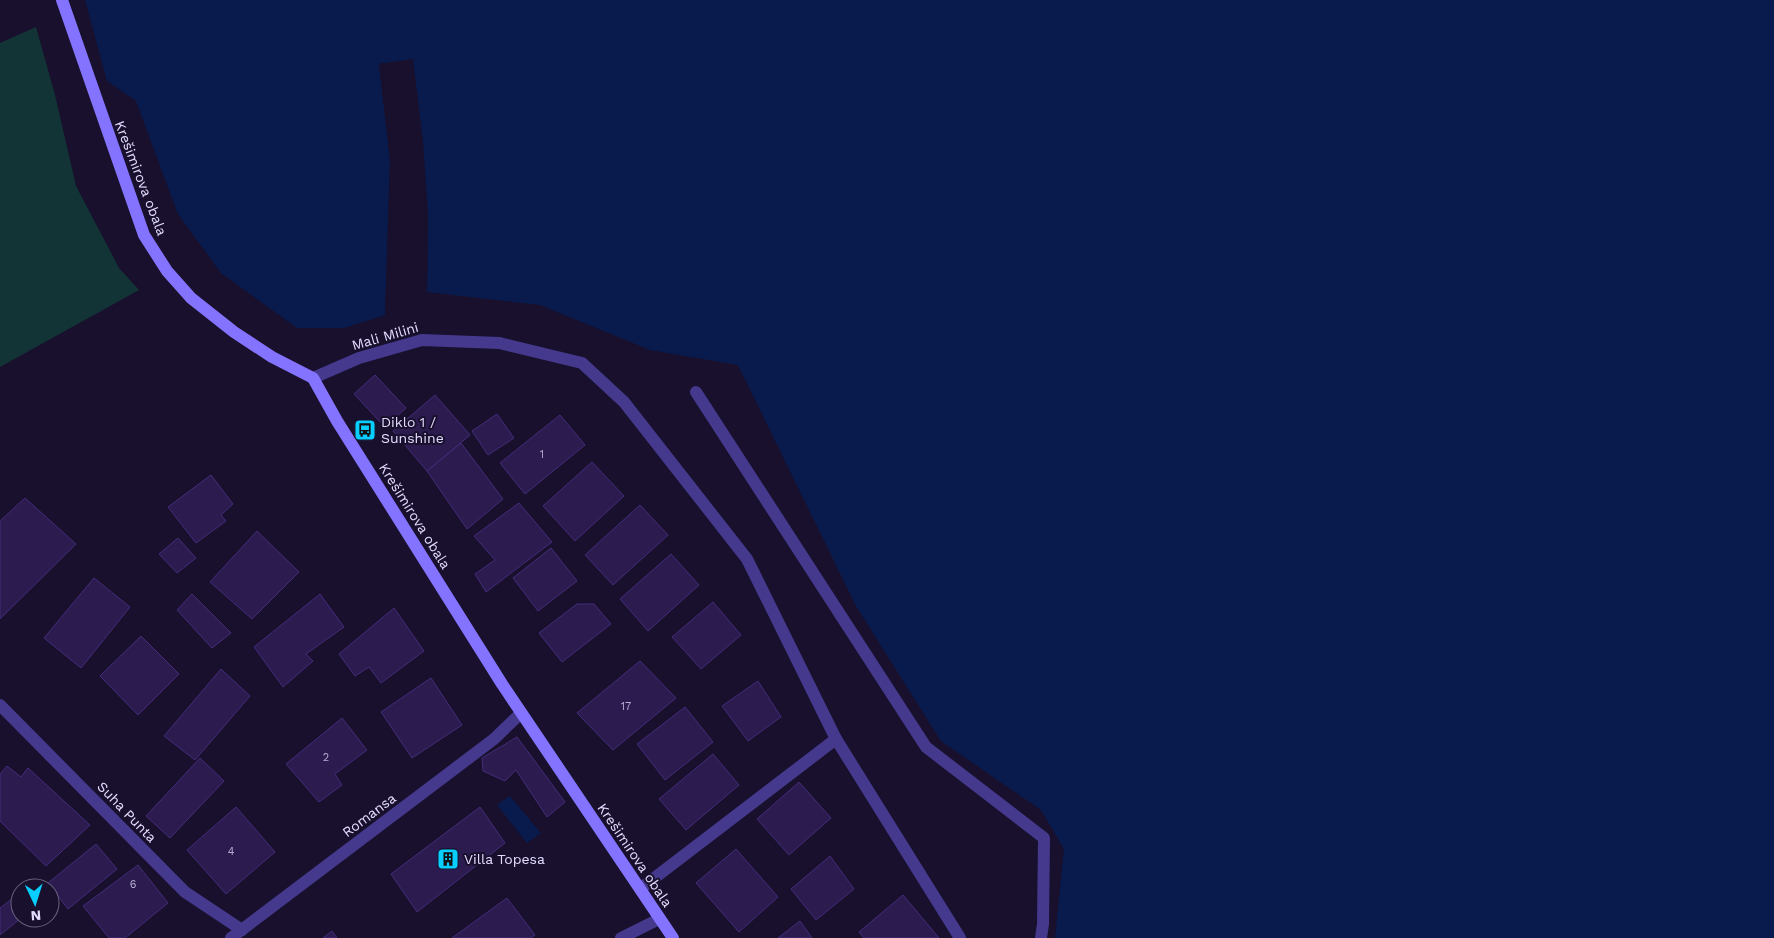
<svg xmlns="http://www.w3.org/2000/svg" width="1774" height="938" font-family="'Work Sans',sans-serif">
  <style>
    .green { fill: #133437 }
    .water { fill: #091b4d }
    .pier { fill: #18102c }
    .building { fill: #2b1b4e; stroke: #442c7b }
    .lines { fill: none; stroke-linecap: round; stroke-linejoin: round }
    .lane { stroke: #45398d; stroke-width: 12 }
    .street { stroke: #45398d; stroke-width: 12 }
    .secondary { stroke: #8473ff; stroke-width: 12 }
    .labels { text-anchor: middle; dominant-baseline: central; stroke-width: 4; stroke-linejoin: round; paint-order: stroke }
    .number-label { font-size: 11px; fill: #b5acd3 }
    .street-label { font-size: 14px; fill: #e3dcff; stroke: #18102c }
    .poi-label { font-size: 14px; fill: #e3dcff; stroke: #18102c; text-anchor: start }
  </style>
  <rect width="100%" height="100%" fill="#18102c"/>
  <!-- green -->
  <polygon class="green" points="36,27 55,95 76,186 119,268 139,290 0,367 0,43"/>
  <!-- water -->
  <g class="water">
    <polygon points="85,0 1774,0 1774,938 1055,938 1064,849 1041,810 941,741 856,606 738,365 650,350 540,305 427,292 428,213 412,60 379,64 390,160 385,315 344,328 297,328 221,273 178,214 136,101 107,81"/>
    <polygon points="510,796 541,833 527,843 497,805"/>
  </g>
  <!-- pier -->
  <polygon class="pier" points="413,59 423,141 428,213 427,292 425,290 426,213 411,62 382,66 393,160 388,315 385,315 390,160 379,64"/>
  <!-- building -->
  <g class="building">
    <polygon points="375,375 406,408 385,427 354,394"/>
    <polygon points="435,395 470,435 427,471 393,431"/>
    <polygon points="497,414 514,438 488,455 472,431"/>
    <polygon points="560,415 585,445 525,494 500,463"/>
    <polygon points="461,443 503,499 467,529 427,471"/>
    <polygon points="592,462 624,496 575,541 543,506"/>
    <polygon points="211,475 233,504 221,515 226,521 196,543 168,507"/>
    <polygon points="25,498 76,544 0,619 0,521"/>
    <polygon points="519,503 552,542 486,592 475,574 495,560 474,536"/>
    <polygon points="640,505 668,535 613,585 585,555"/>
    <polygon points="257,531 299,572 252,619 210,582"/>
    <polygon points="178,538 196,558 177,573 159,554"/>
    <polygon points="551,548 577,581 538,611 513,578"/>
    <polygon points="671,554 699,585 648,631 620,599"/>
    <polygon points="94,578 130,607 81,668 44,638"/>
    <polygon points="192,594 231,633 212,648 177,610"/>
    <polygon points="320,594 344,627 306,654 313,661 283,687 254,647"/>
    <polygon points="713,602 741,635 701,669 672,637"/>
    <polygon points="577,604 594,604 611,624 562,662 539,633"/>
    <polygon points="394,608 424,651 381,683 369,667 355,676 339,654"/>
    <polygon points="141,636 179,674 138,715 100,676"/>
    <polygon points="640,661 676,698 613,750 577,713"/>
    <polygon points="221,669 250,696 195,760 164,736"/>
    <polygon points="431,678 462,725 412,758 381,712"/>
    <polygon points="758,681 781,717 748,741 722,706"/>
    <polygon points="685,707 713,742 665,780 637,744"/>
    <polygon points="342,718 367,750 335,774 342,785 319,802 286,764"/>
    <polygon points="517,737 565,802 547,817 516,770 505,781 483,771 482,758"/>
    <polygon points="713,754 739,785 686,830 659,799"/>
    <polygon points="200,758 224,781 170,838 146,816"/>
    <polygon points="7,766 21,777 28,768 90,825 46,866 0,821 0,774"/>
    <polygon points="799,782 831,818 789,855 757,819"/>
    <polygon points="236,807 275,852 226,894 187,850"/>
    <polygon points="480,807 505,843 417,912 391,874"/>
    <polygon points="96,844 117,869 68,909 48,883"/>
    <polygon points="736,849 778,897 739,932 696,883"/>
    <polygon points="830,856 854,889 816,920 791,889"/>
    <polygon points="138,865 168,903 125,938 109,938 83,906"/>
    <polygon points="37,879 44,888 26,888"/>
    <polygon points="20,893 21,918 0,935 0,908"/>
    <polygon points="903,895 939,938 864,938 859,932"/>
    <polygon points="507,898 535,935 531,938 452,938"/>
    <polygon points="800,921 812,938 778,938"/>
    <polygon points="332,931 337,938 323,938"/>
  </g>
  <g class="lines">
    <!-- lane -->
    <g class="lane">
      <polyline points="499,343 582,363 624,402 747,559 836,739 960,938"/>
      <polyline points="640,889 836,739"/>
    </g>
    <!-- street -->
    <g class="street">
      <polyline points="313,378 359,358 422,340 499,343"/>
      <polyline points="696,392 926,747 1044,838 1043,924 1041,938"/>
      <polyline points="0,705 185,892 242,930"/>
      <polyline points="231,938 494,739 521,713"/>
      <polyline points="621,938 659,919"/>
    </g>
    <!-- secondary -->
    <polyline class="secondary" points="62,0 144,235 167,271 191,298 234,332 272,357 313,378 337,421 502,684 673,938"/>
  </g>
  <!-- icons -->
  <defs>
    <g id="bus-square" transform="scale(1.125)"><rect x="-9" y="-9" width="18" height="18" rx="4" fill="#08ceff" stroke="#18102c"/><path d="M-5-6H5V4H4V6H2V4H-2V6H-4V4H-5ZM-3.5-4V0h7V-4ZM-3.5 1.2v1.5H-2V1.2ZM2 1.2v1.5H3.5V1.2Z" fill="#111"/></g>
    <g id="building-square" transform="scale(1.125)"><rect x="-9" y="-9" width="18" height="18" rx="4" fill="#08ceff" stroke="#18102c"/><path d="M-4-6H4V6H1V3H-1V6H-4ZM-2.5-4.3h1.7v1.8h-1.7ZM.8-4.3h1.7v1.8H.8ZM-2.5-1h1.7V.8h-1.7ZM.8-1h1.7V.8H.8Z" fill="#111"/></g>
  </defs>
  <g fill-rule="evenodd">
    <use href="#bus-square" x="365" y="430"/>
    <use href="#building-square" x="448" y="859"/>
  </g>
  <g class="labels">
    <!-- number labels -->
    <g class="number-label">
      <text x="542" y="454">1</text>
      <text x="626" y="706">17</text>
      <text x="326" y="757">2</text>
      <text x="231" y="851">4</text>
      <text x="133" y="884">6</text>
    </g>
    <!-- street labels -->
    <g class="street-label">
      <text transform="translate(141 178) rotate(69)">Krešimirova obala</text>
      <text transform="translate(385 336) rotate(-16)">Mali Milini</text>
      <text transform="translate(415 516) rotate(58)">Krešimirova obala</text>
      <text transform="translate(127 812) rotate(46)">Suha Punta</text>
      <text transform="translate(369 815) rotate(-37)">Romansa</text>
      <text transform="translate(635 855) rotate(56)">Krešimirova obala</text>
    </g>
    <!-- poi labels -->
    <g class="poi-label">
      <text x="381" y="422">Diklo 1 /<tspan x="381" dy="16">Sunshine</tspan></text>
      <text x="464" y="859">Villa Topesa</text>
    </g>
  </g>
  <!-- north arrow -->
  <g transform="translate(35 903) rotate(176)"><circle r="24" fill="#18102c" stroke="#696280"/>
  <path d="M0-4L9 19L0 12L-9 19Z" fill="#08ceff"/>
  <text y="-8" font-size="14" font-weight="bold" text-anchor="middle" fill="#e3dcff">N</text>
  </g>
</svg>
